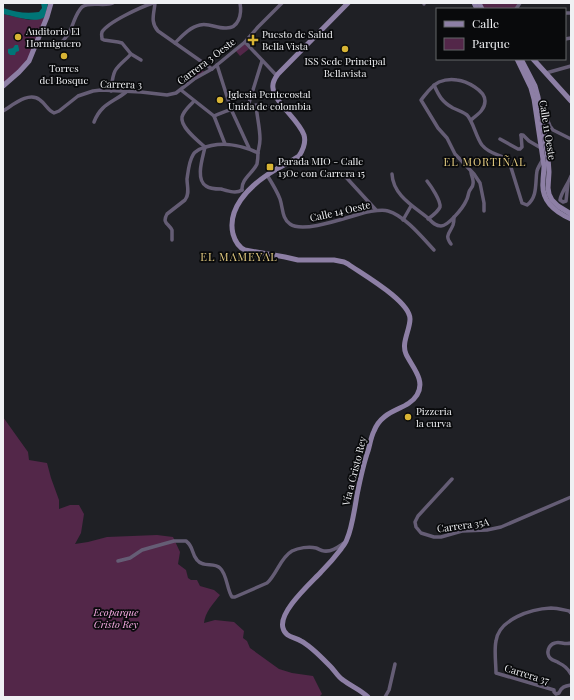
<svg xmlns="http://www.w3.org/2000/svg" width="574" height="700" font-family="'Playfair Display',serif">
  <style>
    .green { fill: #532749 }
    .water { fill: #007577 }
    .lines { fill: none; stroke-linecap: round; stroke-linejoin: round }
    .street { stroke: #655d75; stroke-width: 3.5 }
    .secondary { stroke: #8d7fa5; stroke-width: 5 }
    .poi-dot { fill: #d8b434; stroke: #090a0c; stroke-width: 1.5 }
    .labels { text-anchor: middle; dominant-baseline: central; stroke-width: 3.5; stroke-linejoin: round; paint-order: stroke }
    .poi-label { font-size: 10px; fill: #eff0f3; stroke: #090a0c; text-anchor: start }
    .street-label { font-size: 10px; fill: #eff0f3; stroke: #090a0c }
    .park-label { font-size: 10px; font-style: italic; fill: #fcaee8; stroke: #090a0c }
    .neighbourhood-label { font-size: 11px; letter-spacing: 1px; fill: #e7ce82; stroke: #090a0c }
  </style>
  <rect width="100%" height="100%" fill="#1f2025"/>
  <!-- green -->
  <g class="green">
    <polygon points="479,3 520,3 516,9 482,9"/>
    <polygon points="3,14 29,20 45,17 29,61 3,86"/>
    <polygon points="244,43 249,49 240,56 235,50"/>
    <polygon points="200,65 204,72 191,80 187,72"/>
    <path d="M3,417L28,452L29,460L47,463L51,478L59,500V509L70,505H79L84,514L81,533L75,544L88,542L107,537L157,535L173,537L180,552L178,564L186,570L188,578L191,580H197L200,586L214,590L220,595C213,604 205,612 204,623L215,620L234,622L244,631L243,638L247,641L250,648L279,669L292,673L313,676L322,694L319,697H3Z"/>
  </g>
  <!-- water -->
  <g class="water">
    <path d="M41,3H48L45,17C34,24 15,16 3,14V8C16,12 25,14 39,12L42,8Z"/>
    <polygon points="15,45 18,45 19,49 19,51 16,52 15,55 10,55 8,53 8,49 13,48"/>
  </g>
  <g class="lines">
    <!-- street -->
    <g class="street">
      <path d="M155,3C154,14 150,22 158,31L212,69"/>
      <polyline points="424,3 424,4"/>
      <polyline points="516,9 520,3"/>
      <polyline points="565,13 571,13"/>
      <polyline points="565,39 571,38"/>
      <polyline points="245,42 277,76"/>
      <path d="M37,43C43,44 50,45 56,45C64,44 72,28 74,21C76,16 78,11 82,7C90,1 104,7 113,3"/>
      <path d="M175,43C182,36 190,27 200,25C209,23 216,28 225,28C239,29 242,14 240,3"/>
      <path d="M141,60L131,54L122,43L118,42L104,40L102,39C102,36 101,35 102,32C108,22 141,7 153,3"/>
      <polyline points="217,65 231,109 249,148"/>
      <polyline points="546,73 571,66"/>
      <path d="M434,85C439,96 442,102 453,108C458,110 463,112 467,115C473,121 476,137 482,145C490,155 501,154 509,161L522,203L527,205C538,197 535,182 537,171C538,167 541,163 543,159"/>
      <polyline points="181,90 214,116 225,144"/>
      <path d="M111,91C112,84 112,77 115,71C119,64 126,60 131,54"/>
      <path d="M194,101C190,106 184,110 182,117C180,127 198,141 205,147"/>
      <polyline points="540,102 550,126 553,130 571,139"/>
      <polyline points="248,106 262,61"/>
      <path d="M3,111C13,105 29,91 40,100C46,104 47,110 54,113L59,111L78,96L93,91L101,90L141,92L167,95L176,93L194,79L212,69L245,42L258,27L282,3"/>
      <path d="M214,116C219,114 226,111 232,109C250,103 268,106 286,110"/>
      <path d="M471,120C477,115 485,110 485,101C485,90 466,81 457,80C451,79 444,80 439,82C431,86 426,94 421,100L438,128L447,138L455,154L474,174L480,183L484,203V211"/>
      <path d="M94,122C101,104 112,103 126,92"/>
      <polyline points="521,135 523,135 529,141 541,148"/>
      <polyline points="500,139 518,149 520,149 522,147 521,135"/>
      <path d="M205,147C203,157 195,179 206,186C210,189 216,189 221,189C228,191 236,194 242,190"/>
      <path d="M392,174C393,195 413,206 428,218C432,222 435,226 441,226C448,226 463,208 466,201C468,198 468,195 469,192C470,189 473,187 473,184C474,180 471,175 471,172"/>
      <path d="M267,175C272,183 277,191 280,199C283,208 282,219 290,224C304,234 350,216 367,212C374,211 382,209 388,211C405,216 422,237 434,250"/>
      <polyline points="344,175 376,210"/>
      <path d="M427,181C431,186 441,201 440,207C438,212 432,216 428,219"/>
      <path d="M568,183L566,201L563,202L560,200C561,193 568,184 571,176"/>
      <path d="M242,190C241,179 253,173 257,164C258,159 258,156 258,152C259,147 260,144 260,139C260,128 257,117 256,105"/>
      <polyline points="403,220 411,206"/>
      <path d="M172,240V230C168,223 162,223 167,214L185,200C190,194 187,186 187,179C188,172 189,161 193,155C194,152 197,151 200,149C219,141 240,144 258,153"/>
      <path d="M451,244C444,235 450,233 453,225C454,222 454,220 454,217"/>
      <polyline points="452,479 418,516 415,522 416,527 421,533 434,537 441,537 462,531 487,530 501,527 571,497"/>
      <path d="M118,561L130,558L142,550L149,548L174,541H186C194,547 191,553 197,560C203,568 214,562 220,568C227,574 227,590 232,597H235L267,583C277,574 280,558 292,551C298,548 309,546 316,548C319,549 321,551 324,551C332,552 338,547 344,543"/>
      <path d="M571,613L569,611C564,610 557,608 551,608C531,609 499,619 496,641C494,650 496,664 496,673L554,690V692L556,694L559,693C561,687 565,686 571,685"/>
      <path d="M571,643C564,645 560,641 555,643C548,645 546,653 550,658C553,661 556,661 559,663C564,665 568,669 571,674"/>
      <polyline points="385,697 389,690 395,664"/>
    </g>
    <!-- secondary -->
    <g class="secondary">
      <path d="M348,3L278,74C275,78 272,83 273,88C274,102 299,120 304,135C306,142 303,150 299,156C289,163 277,168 267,175C248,188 227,209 233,234C235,241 238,247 245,250L285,257L298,260H334L344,262L348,264C362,274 410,301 410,319C410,330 401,343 406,354C412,367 426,380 417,395C407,411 383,408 374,431C371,437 370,444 368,451C363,465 360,480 357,495C355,507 352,528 347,539C346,543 343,546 341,549C335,557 328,565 321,572C311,583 278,612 283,628C285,637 294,637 301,641C311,646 323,659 331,667C335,671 338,677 343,680C351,686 361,690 368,697"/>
      <polyline points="474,3 477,9"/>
      <polyline points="479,3 482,9"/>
      <path d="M517,59L531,88L534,99L544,166C544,171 543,176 543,182C541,201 555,212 571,219"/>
      <polyline points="521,59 535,86 538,97 548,158 549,172 548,188 549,194 552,200 558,206 571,214"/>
      <polyline points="533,59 571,101"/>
      <polyline points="3,86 19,72 29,61 47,17 51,3"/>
    </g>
  </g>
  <!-- markers -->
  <g class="poi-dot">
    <circle cx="18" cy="37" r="4"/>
    <path d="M251 34h4v4h4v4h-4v4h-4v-4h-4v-4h4z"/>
    <circle cx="345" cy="49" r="4"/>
    <circle cx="64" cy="56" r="4"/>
    <circle cx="220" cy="100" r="4"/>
    <rect x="266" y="163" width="8" height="8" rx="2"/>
    <circle cx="408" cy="417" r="4"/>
  </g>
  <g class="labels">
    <!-- poi labels -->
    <g class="poi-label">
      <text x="26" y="31">Auditorio El<tspan x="26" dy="12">Hormiguero</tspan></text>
      <text x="262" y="34">Puesto de Salud<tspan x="262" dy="12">Bella Vista</tspan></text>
      <text x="345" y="61" text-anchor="middle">ISS Sede Principal<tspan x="345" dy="12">Bellavista</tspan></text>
      <text x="64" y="68" text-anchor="middle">Torres<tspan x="64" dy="12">del Bosque</tspan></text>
      <text x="228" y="94">Iglesia Pentecostal<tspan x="228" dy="12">Unida de colombia</tspan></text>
      <text x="278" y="161">Parada MIO - Calle<tspan x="278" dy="12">13Oe con Carrera 15</tspan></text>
      <text x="416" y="411">Pizzeria<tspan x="416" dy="12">la curva</tspan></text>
    </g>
    <!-- street labels -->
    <g class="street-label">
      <text transform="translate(206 61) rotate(-37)">Carrera 3 Oeste</text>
      <text transform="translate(121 84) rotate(1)">Carrera 3</text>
      <text transform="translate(548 130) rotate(81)">Calle 11 Oeste</text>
      <text transform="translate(340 211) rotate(-13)">Calle 14 Oeste</text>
      <text transform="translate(354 471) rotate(-76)">Vía a Cristo Rey</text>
      <text transform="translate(463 525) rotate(-8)">Carrera 35A</text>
      <text transform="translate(527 674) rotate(17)">Carrera 37</text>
    </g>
    <!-- park labels -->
    <g class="park-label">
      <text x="116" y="612">Ecoparque<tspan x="116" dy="12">Cristo Rey</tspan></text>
    </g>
    <!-- neighbourhood labels -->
    <g class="neighbourhood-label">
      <text x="485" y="161">EL MORTIÑAL</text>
      <text x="239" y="256">EL MAMEYAL</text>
    </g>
  </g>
  <!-- border -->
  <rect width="574" height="700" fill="none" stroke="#eff0f3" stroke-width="8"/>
  <!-- legend -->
  <rect x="436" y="8" width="130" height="52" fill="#090a0c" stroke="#656668"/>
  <rect x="444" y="21" width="20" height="6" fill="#8d7fa5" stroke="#656668"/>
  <text x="472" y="28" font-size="12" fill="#eff0f3">Calle</text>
  <rect x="444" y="38" width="20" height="12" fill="#532749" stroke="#656668"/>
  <text x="472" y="48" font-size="12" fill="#eff0f3">Parque</text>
</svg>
